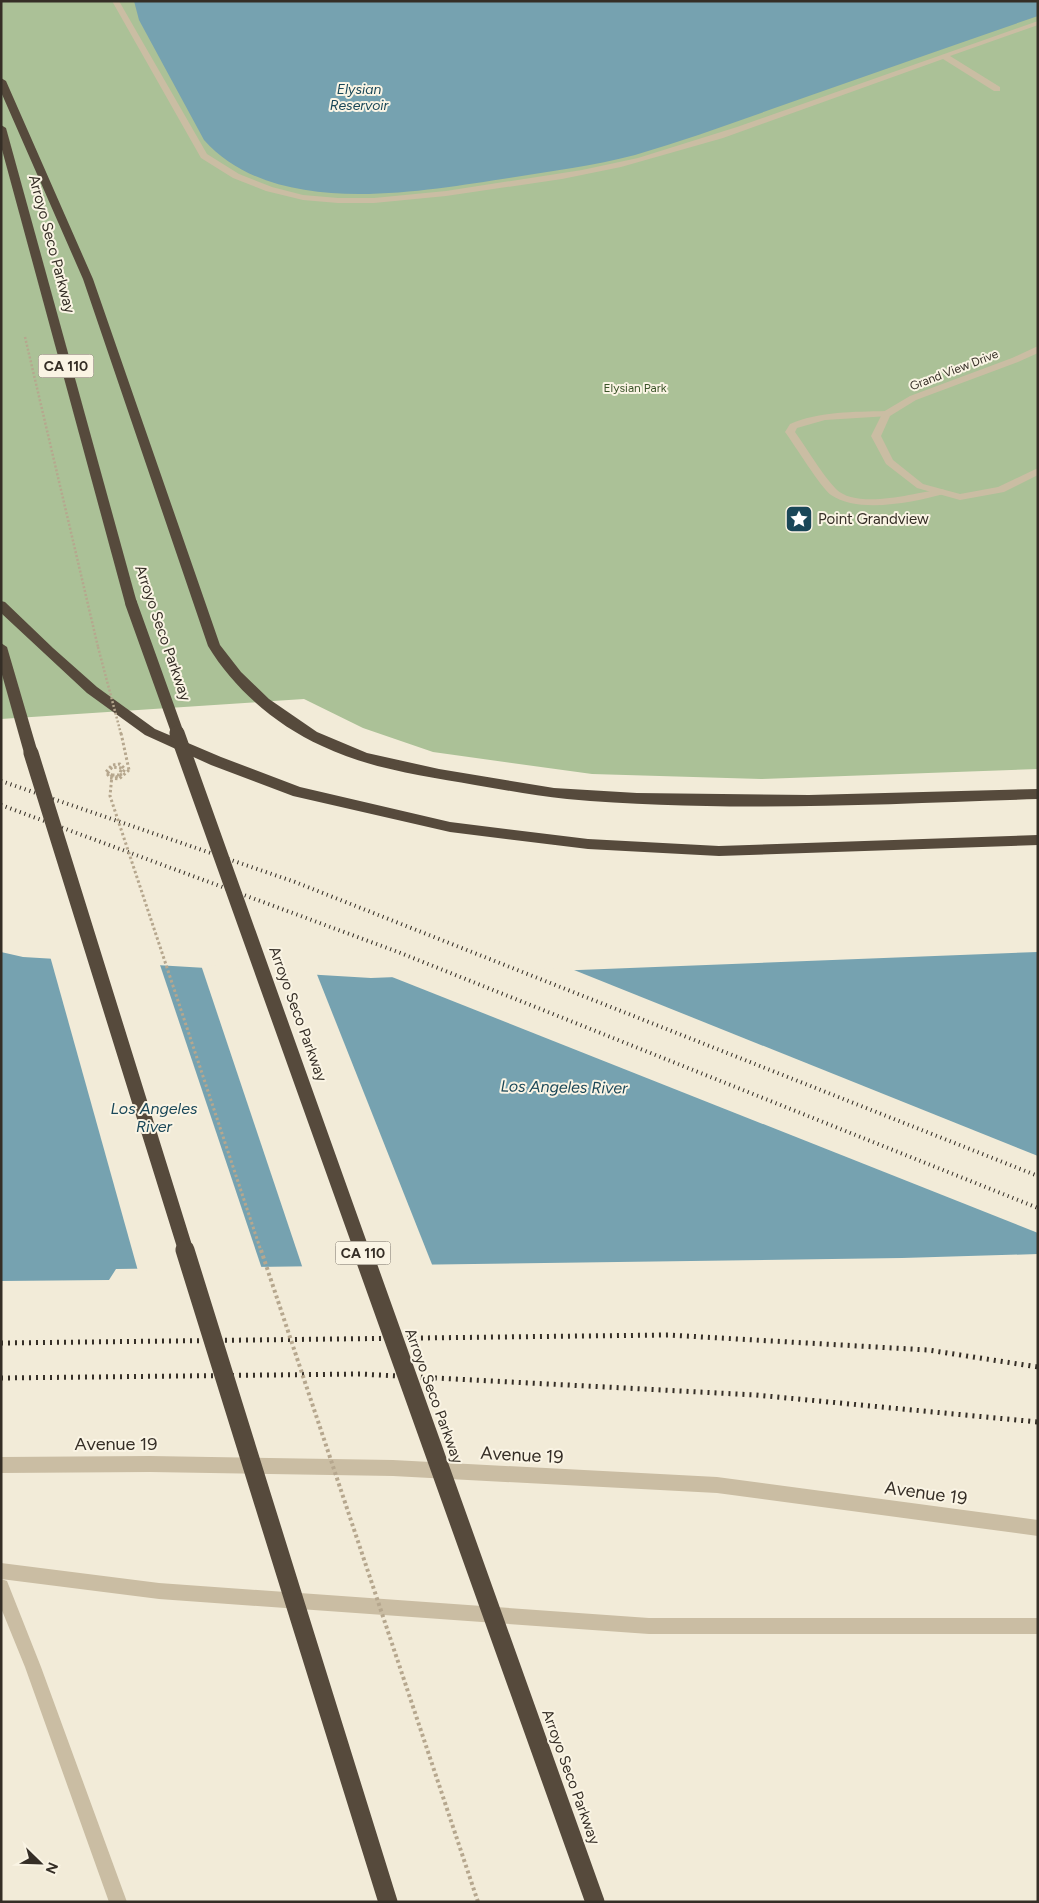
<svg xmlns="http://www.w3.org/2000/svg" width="1039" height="1903" font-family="Figtree,sans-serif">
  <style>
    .green { fill: #abc197 }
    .water { fill: #76a2b0 }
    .pier { fill: #f2ebd8 }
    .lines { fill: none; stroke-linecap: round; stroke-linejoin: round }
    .path-far1 { stroke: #b6a78e; stroke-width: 2.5; stroke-dasharray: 2 2; stroke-linecap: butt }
    .path { stroke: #b6a78e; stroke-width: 3; stroke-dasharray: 2.5 2.5; stroke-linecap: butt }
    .service { fill: #cabda3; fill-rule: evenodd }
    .minor { fill: #cabda3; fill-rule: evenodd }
    .tertiary { fill: #cabda3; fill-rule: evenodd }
    .motorway { fill: #564a3c; fill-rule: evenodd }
    .rail-far1 { stroke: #352e26; stroke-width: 4; stroke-dasharray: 1 4; stroke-linecap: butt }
    .rail { stroke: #352e26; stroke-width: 5; stroke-dasharray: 2 5; stroke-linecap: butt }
    .path-bridge-far2 { stroke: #b6a78e; stroke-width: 2.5; stroke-dasharray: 2 2; stroke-linecap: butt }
    .path-bridge-far1 { stroke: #b6a78e; stroke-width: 3; stroke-dasharray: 2.5 2.5; stroke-linecap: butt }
    .path-bridge { stroke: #b6a78e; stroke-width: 4; stroke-dasharray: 3 3; stroke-linecap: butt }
    .motorway-bridge-far2 { stroke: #564a3c; stroke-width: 12 }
    .motorway-bridge-far1 { stroke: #564a3c; stroke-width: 15 }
    .motorway-bridge { stroke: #564a3c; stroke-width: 19 }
    .labels { text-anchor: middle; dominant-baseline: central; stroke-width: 4; stroke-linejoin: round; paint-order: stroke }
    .far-street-label { font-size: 12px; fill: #352e26; stroke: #faf4e4 }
    .far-park-label { font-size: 12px; fill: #3b5429; stroke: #faf4e4 }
    .far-water-label { font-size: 14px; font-style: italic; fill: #1a4758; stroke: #faf4e4 }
    .shield { fill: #faf4e4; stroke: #70695f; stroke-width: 1 }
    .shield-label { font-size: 14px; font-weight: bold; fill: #352e26 }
    .street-label { font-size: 15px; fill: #352e26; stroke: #faf4e4 }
    .poi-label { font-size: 15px; fill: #352e26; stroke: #faf4e4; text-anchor: start }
    .water-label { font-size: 16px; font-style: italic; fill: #1a4758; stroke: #faf4e4 }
    .near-street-label { font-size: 18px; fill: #352e26; stroke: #faf4e4 }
  </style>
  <rect width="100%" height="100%" fill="#f2ebd8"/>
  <!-- green -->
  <polygon class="green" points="1,1 1038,1 1038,769 761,779 592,774 433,752 363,728 304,699 1,719"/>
  <!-- water -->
  <g class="water">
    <path d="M134,1H1038V16C960,43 883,70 806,97C749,117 693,138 635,155C594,166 551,171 509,178C417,192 275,219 204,140L139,20Z"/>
    <polygon points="1,952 23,957 371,978 1038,952 1038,1254 902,1258 116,1269 109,1280 1,1281"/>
  </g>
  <!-- pier -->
  <g class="pier">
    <polygon points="50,956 159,962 262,1269 138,1271"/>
    <polygon points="201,965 316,972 433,1267 303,1269"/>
    <polygon points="569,968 1038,1156 1038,1233 387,975"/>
  </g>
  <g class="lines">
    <!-- path-far1 -->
    <polyline class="path-far1" points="25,337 98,647"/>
    <!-- path -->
    <polyline class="path" points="112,775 119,775 122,768 112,767 108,773 116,777 122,774 125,769 120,764 112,765 106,772 110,778 119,779 129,770"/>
    <!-- service -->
    <g class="service">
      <polygon points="112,1 119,1 207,154 239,174 272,187 303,195 338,198 374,198 446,191 582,170 638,158 737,127 1038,21 1038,25 950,56 1000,87 1000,91 994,91 943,59 723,138 621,167 562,179 446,196 374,203 338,203 303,200 266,191 233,178 201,158"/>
      <path d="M886,411L891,414L889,416L825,420L797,428L795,432C808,450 821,473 836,489C857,510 915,493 941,489L944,490V494C914,502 859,514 831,495C821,488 794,444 785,432L790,424C820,411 854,412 886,411Z"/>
      <polygon points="1,1579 7,1581 41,1667 127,1902 109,1902 25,1667 1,1608"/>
    </g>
    <!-- minor -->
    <polygon class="minor" points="1038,346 1038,353 1018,362 916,400 890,416 881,436 893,460 923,484 960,494 998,487 1038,468 1038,475 1004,492 960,500 917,488 886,464 871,436 883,412 910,396 1012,358"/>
    <!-- tertiary -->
    <g class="tertiary">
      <polygon points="150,1456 393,1460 717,1477 1038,1520 1038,1536 717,1493 393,1476 150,1472 1,1473 1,1457"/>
      <polygon points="1,1563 159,1583 649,1618 1038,1618 1038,1634 649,1634 159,1599 1,1579"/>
    </g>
    <!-- motorway -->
    <g class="motorway">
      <path d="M1,78L6,81L93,279L220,645L241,672L269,699L317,732L367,753L439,769L554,788L637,793L809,795L1038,789V799C881,804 723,813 567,799C536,796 506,790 475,785C424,776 370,769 322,746C276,725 234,689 208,646L83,279L1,92Z"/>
      <polygon points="1,125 6,128 137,603 131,607 125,603 1,146"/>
      <polygon points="1,601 5,602 53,648 97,687 155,729 221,757 300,787 450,822 588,839 719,846 1038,835 1038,845 719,856 588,849 450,832 293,796 211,765 145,735 87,693 1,613"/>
      <polygon points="1,643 7,647 38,753 36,757 26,757 24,753 1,671"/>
    </g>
    <!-- rail-far1 -->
    <g class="rail-far1">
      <polyline points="1,781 295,882 1038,1176"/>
      <polyline points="1,805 398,952 1038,1208"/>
    </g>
    <!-- rail -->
    <g class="rail">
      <polyline points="1,1343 668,1335 928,1350 1038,1367"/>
      <polyline points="1,1378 360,1374 756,1395 1038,1422"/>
    </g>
    <!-- path-bridge-far2 -->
    <polyline class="path-bridge-far2" points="98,647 121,734"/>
    <!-- path-bridge-far1 -->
    <g class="path-bridge-far1">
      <polyline points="121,733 129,770"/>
      <polyline points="112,775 110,796 261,1251"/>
    </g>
    <!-- path-bridge -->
    <polyline class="path-bridge" points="261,1250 478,1902"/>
    <!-- motorway-bridge-far2 -->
    <polyline class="motorway-bridge-far2" points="131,603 178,734"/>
    <!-- motorway-bridge-far1 -->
    <g class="motorway-bridge-far1">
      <polyline points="177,733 362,1251"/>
      <polyline points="31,753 186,1251"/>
    </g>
    <!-- motorway-bridge -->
    <g class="motorway-bridge">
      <polyline points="185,1250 388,1902"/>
      <polyline points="362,1250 595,1902"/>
    </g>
  </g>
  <!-- icons -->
  <defs>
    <g id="sight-square" transform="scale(1.4375)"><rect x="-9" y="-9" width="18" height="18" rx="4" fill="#1a4758" stroke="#faf4e4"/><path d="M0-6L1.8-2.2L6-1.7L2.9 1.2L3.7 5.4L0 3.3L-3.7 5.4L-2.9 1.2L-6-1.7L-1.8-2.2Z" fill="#fff"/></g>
  </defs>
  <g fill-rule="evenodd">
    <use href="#sight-square" x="799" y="519"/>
  </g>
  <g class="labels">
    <!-- far-street labels -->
    <g class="far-street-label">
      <text transform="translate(954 370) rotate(-21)">Grand View Drive</text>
    </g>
    <!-- far-park labels -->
    <g class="far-park-label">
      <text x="635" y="388">Elysian Park</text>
    </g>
    <!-- far-water labels -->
    <g class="far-water-label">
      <text x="359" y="89">Elysian<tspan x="359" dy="16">Reservoir</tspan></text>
    </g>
    <!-- shield labels -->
    <g class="shield">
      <rect x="38.5" y="354.5" width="55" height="23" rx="4"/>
      <rect x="335.5" y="1241.5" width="55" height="23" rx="4"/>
    </g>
    <g class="shield-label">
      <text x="66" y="366">CA 110</text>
      <text x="363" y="1253">CA 110</text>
    </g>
    <!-- street labels -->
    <g class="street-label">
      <text transform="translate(52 244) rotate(75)">Arroyo Seco Parkway</text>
      <text transform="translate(163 633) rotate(71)">Arroyo Seco Parkway</text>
      <text transform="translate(298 1014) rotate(70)">Arroyo Seco Parkway</text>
      <text transform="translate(434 1396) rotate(70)">Arroyo Seco Parkway</text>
      <text transform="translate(571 1777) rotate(70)">Arroyo Seco Parkway</text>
    </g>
    <!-- poi labels -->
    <g class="poi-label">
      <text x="818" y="519">Point Grandview</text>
    </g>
    <!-- water labels -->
    <g class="water-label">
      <text transform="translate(564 1087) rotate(1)">Los Angeles River</text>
      <text x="154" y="1108">Los Angeles<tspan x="154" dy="18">River</tspan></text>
    </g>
    <!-- near-street labels -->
    <g class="near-street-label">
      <text x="116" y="1444">Avenue 19</text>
      <text transform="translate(522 1455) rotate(3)">Avenue 19</text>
      <text transform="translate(926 1493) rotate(8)">Avenue 19</text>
    </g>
  </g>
  <!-- border -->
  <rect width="1039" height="1903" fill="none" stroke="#352e26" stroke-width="5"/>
  <!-- north arrow -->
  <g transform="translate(40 1863) rotate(113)" stroke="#faf4e4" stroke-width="4" paint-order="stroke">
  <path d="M0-4L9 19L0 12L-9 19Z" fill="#352e26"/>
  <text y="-8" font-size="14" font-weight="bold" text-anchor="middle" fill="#352e26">N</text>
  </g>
</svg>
